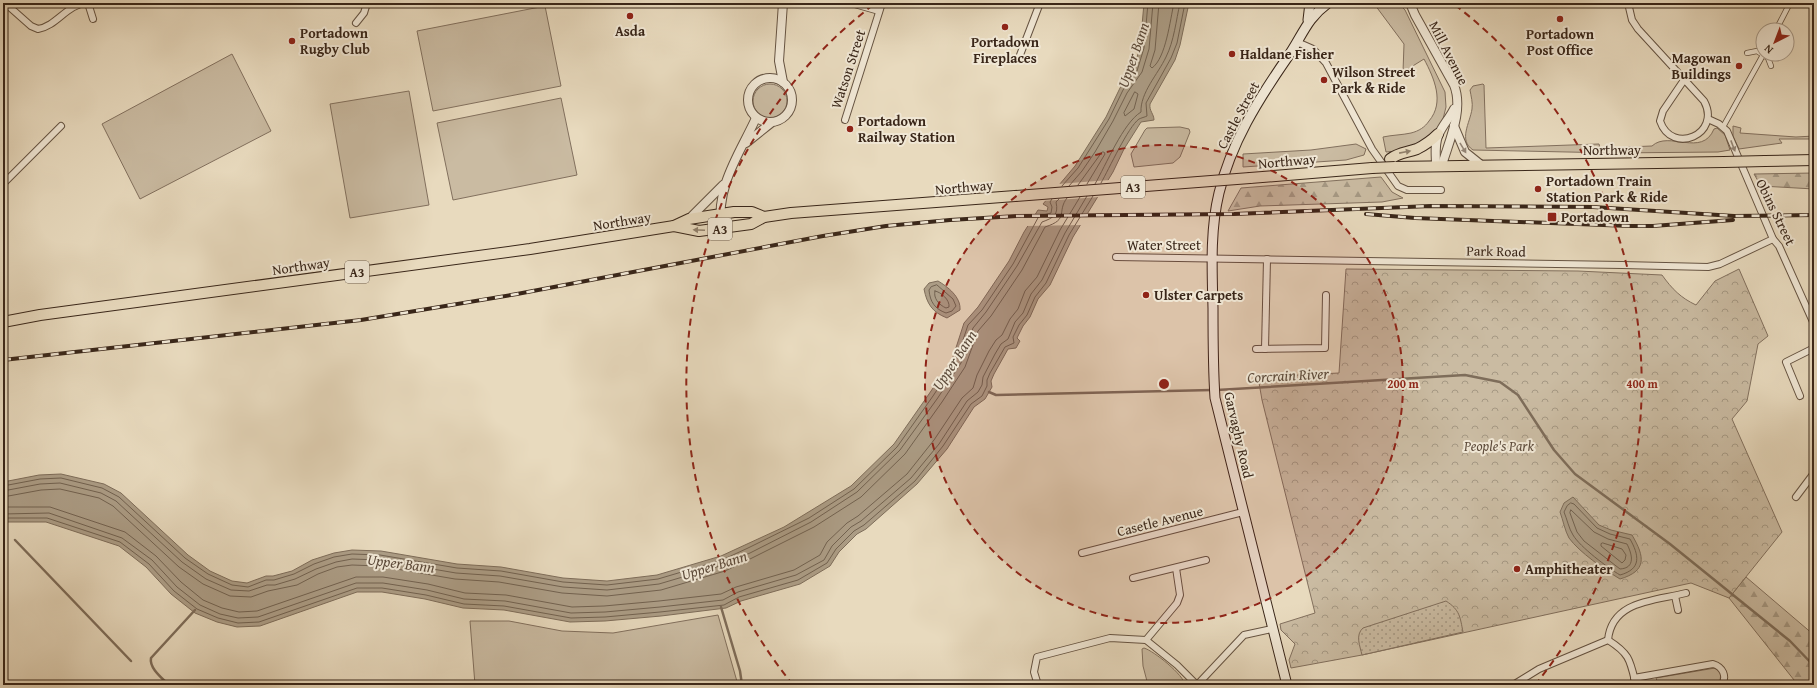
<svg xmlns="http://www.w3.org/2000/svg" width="1817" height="688" font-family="'Gentium Book Plus',serif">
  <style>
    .grass { fill: #cabba2; stroke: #82705e }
    .forest { fill: url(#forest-firs); stroke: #82705e }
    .park { fill: url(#park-crowns); stroke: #82705e }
    .garden { fill: url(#garden-dots); stroke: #82705e }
    .water { fill: #ac9d86; stroke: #7e6d5a }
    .pier { fill: #e8dabe }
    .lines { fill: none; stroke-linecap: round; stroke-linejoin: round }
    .shore { stroke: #726250; stroke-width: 1 }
    .stream { stroke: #7e6d5a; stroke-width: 2.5 }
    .pedestrian-casing { stroke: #655342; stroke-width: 6 }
    .minor-casing { stroke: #655342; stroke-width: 8 }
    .tertiary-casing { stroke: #655342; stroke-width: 10 }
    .secondary-casing { stroke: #392619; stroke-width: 11 }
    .trunk-casing { stroke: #392619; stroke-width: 12 }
    .pedestrian { stroke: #f0e7d5; stroke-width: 4.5 }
    .minor { stroke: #f0e7d5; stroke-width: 6 }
    .tertiary { stroke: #f0e7d5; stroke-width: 8 }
    .secondary { stroke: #f0e7d5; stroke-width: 9 }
    .trunk { stroke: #e8dabe; stroke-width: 10 }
    .rail-casing { stroke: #392619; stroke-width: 4 }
    .rail { stroke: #f0e7d5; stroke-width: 2.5; stroke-dasharray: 8; stroke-linecap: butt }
    .trunk-bridge-casing { stroke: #392619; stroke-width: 12; stroke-linecap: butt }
    .trunk-bridge { stroke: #e8dabe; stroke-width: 10 }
    .oneway { fill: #948677 }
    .oneway2 { fill: #90806c }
    .ring { fill: none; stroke: #8f2418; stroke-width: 2; stroke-dasharray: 7 5 }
    .poi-dot { fill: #8f2418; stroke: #f0e7d5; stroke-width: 1.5 }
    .labels { text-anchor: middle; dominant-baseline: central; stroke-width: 4; stroke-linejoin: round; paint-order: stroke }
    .shield { fill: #f0e7d5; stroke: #706051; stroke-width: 1 }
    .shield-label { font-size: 13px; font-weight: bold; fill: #392619 }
    .poi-label { font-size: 14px; font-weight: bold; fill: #392619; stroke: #f0e7d5; text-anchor: start }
    .street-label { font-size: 14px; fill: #392619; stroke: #f0e7d5 }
    .park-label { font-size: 14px; font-style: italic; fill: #5d4b3b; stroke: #f0e7d5 }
    .water-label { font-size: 15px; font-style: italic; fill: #5c4a3a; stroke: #f0e7d5 }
    .centre { fill: #8f2418; stroke: #f0e7d5; stroke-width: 2 }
    .ring-label { font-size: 12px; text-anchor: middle; font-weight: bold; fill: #8f2418; stroke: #f0e7d5; stroke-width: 4; stroke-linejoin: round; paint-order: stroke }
  </style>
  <defs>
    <pattern id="forest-firs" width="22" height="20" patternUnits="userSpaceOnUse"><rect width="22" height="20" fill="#cabba2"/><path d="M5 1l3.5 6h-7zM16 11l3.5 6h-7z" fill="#a59883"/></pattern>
    <pattern id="park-crowns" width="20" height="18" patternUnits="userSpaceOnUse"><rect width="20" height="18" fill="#cabba2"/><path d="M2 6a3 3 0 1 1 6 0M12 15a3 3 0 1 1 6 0" fill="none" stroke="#a59883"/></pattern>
    <pattern id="garden-dots" width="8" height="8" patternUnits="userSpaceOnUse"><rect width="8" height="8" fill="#cabba2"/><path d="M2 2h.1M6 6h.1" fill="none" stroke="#a59883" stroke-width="1.8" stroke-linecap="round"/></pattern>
  </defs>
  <rect width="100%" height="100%" fill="#e8dabe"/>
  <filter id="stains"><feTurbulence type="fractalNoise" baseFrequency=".005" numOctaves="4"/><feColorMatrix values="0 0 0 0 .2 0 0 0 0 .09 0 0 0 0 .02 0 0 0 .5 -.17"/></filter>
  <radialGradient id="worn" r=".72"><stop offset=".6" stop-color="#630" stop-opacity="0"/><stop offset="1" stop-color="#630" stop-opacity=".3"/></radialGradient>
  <!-- grass -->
  <g class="grass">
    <path d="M1380,3H1398L1405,10L1445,92L1446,107L1442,123L1429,140L1397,151L1386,152L1383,137C1392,135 1402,135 1411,133C1419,131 1425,127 1429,121C1445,102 1434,78 1424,59L1403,72L1404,44L1375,5Z"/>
    <polygon points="545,6 561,86 433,111 417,31"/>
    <polygon points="232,54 271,131 140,199 102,124"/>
    <path d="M1483,84L1484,85L1486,148L1599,144L1600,148L1652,146C1669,130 1702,158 1714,129L1717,128L1725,135L1730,150L1718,152L1615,153L1473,150C1458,140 1470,123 1472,109C1473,103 1471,96 1470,90L1473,86Z"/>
    <circle cx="770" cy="101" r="17"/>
    <polygon points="409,91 429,205 350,218 330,104"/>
    <polygon points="561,98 577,175 453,200 437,123"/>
    <polygon points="1733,126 1741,128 1740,133 1796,137 1814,136 1814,139 1779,139 1782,143 1739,149 1733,136"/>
    <polygon points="1180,127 1189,129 1190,132 1180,157 1173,163 1134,167 1131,154 1145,130 1147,128"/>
    <polygon points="1356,144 1366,149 1364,155 1346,160 1243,167 1243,154 1311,150"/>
    <polygon points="718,615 738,685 475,685 470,621 509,621 562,631 613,633"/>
    <path d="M1144,648C1154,651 1184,675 1185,685H1148L1143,666L1142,649Z"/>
    <polygon points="1715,668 1721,672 1720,681 1717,685 1645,685 1648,683 1657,681 1656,678"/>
  </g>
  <!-- forest -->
  <g class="forest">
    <polygon points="1814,173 1814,189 1761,186 1754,174"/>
    <polygon points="1381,177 1392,192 1403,198 1382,202 1260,206 1228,211 1241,188"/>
    <polygon points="1746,577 1814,635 1814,685 1798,685 1729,598"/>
  </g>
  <!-- park -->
  <path class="park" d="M1346,269L1578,271L1662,275C1672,289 1681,298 1696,305L1715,281L1739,269L1768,336L1758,344L1747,401L1732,419L1782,532L1729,598L1691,583L1362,655L1291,668L1289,660L1295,644L1281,630L1280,624L1315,613L1262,400L1258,377L1339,373Z"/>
  <!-- garden -->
  <path class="garden" d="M1446,601C1460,610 1460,617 1463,632L1362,655C1360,646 1355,635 1363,628Z"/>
  <!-- water -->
  <g class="water">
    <path d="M1144,3H1189L1180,45L1175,60L1150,104C1149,111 1154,114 1154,120L1141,122L1124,149L1113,172L1073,237L1050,285L1038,299L1030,317L1023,326L1017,338L1020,341L1016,348L1008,349L994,374L991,381L992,387L985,399L974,407L947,449L917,484L866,529L857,534L839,552L830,566L800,584L741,601L726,608L661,616L605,621L570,622L504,610L463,608L425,599L382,592H357L260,626L237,627L217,622L195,613L171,594L146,567L119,546L46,522H7L3,524V482L39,475L61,474L104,484L121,493L188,555L210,571L232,581L247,583L266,576H273L292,571L312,560L334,553L352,550L381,551L457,564L501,567L563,578L607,581L657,575L721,556L784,527L851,486L894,444L929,394L952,360L964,323L978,307L1009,261L1024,232L1038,210L1047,211L1048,207L1043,204L1075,166L1106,117L1120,88L1133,69L1140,48Z"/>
    <path d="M938,281C948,287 961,297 960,310L947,318C932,312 927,304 924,289L929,283Z"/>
    <path d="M1573,497L1599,525L1611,530L1632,535C1645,557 1647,571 1620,579C1605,570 1579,552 1569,538C1565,531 1563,520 1560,512L1564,503Z"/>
  </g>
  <!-- pier -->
  <g class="pier">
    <polygon points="1110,180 1099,197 1043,201 1057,184"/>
    <polygon points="1090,213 1083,225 1026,226 1033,214"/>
  </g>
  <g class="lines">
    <!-- shore -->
    <g class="shore">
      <path d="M1159,3L1155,50L1150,66L1152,68C1166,58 1170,20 1174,3"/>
      <polygon points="1135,92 1138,94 1134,109 1125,116 1124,113"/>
      <path d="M1101,183C1109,169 1128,127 1139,119C1141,118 1145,117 1147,116L1146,103L1171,58L1177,43L1185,3"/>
      <path d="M1095,184C1106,165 1123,123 1141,112C1140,93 1158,74 1166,57C1174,41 1176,21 1180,3"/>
      <polyline points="1078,185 1102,152 1104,152 1105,154 1087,184"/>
      <polyline points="1062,186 1078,168 1090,149 1109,119 1123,90 1137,71 1144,48 1148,3"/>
      <polyline points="1069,186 1082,171 1095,152 1113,121 1127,93 1142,72 1149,49 1153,3"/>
      <path d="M937,285L953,299L956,306L952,311L946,313C935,309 930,302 929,290L931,287Z"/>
      <path d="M935,291C941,292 950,300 949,307L946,308C939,305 933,298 935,291Z"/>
      <polyline points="3,486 40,479 61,478 102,488 119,497 185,558 208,574 232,585 248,587 266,580 274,580 294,574 314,564 334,557 352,554 380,555 457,568 501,571 563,582 607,585 658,579 722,560 748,548 809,518 854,489 897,447 933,396 956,361 968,325 982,310 1013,264 1039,216 1051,213 1052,207 1050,202 1052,199"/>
      <path d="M3,491L40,484L60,483L101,493L116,501L182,562L206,579L231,590L249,591L267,585H275L295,579L316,569L336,562L352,559L380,560L456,573L500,576L563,587L607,590L659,584L723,565L750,553L811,522L857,492L900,450L937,399L961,363L973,328L986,312L1017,266L1042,222C1053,218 1059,215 1056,202L1059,199"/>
      <path d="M3,497L41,490L60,489L99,498L113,506L179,567L203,584L230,596L251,597L268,591L297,585L318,574L337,567L352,565L379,566L455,579L499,582L562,593L607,596L661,590L725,571L752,558L814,527L861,497L905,454L942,402L965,367L978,331L991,316L1022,270L1045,227C1070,219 1056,212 1067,198"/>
      <path d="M1571,503L1574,504L1597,528L1610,534L1630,539C1639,555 1642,569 1620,575C1608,568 1580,547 1573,535C1569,529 1567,519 1564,512L1567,506Z"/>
      <polyline points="3,507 50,507 125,532 156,556 181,582 203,600 222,608 239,612 257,611 356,577 383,577 428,584 465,593 506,595 572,607 604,606 659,601 721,594 736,587 794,570 820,555 827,542 847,523 858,516 907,474 934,440 962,398 973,388 977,375 989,351 996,340 1002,335 1010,319 1018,309 1025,291 1037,277 1060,230 1080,197"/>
      <path d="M1571,510L1594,532L1608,539L1627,544C1632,554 1636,568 1620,569L1584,541L1577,532L1570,513Z"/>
      <polyline points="3,514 49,513 122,538 152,560 177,587 200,605 220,614 238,618 258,617 356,583 383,583 427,590 464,599 505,601 571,613 605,612 660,607 723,600 738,592 796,575 824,560 832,546 851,527 861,521 911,478 939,444 967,401 978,392 982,385 983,377 995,354 1001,344 1008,339 1015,322 1023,313 1031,294 1042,280 1065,233 1087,196"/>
      <polyline points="3,519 7,518 47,518 120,542 149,564 174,591 197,609 218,618 238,623 259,622 357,588 382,588 426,595 464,604 504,606 571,618 605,617 660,612 724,605 739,597 798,580 827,563 836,549 854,531 864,525 915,481 943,446 971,404 982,396 987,386 987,380 990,373 1005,347 1014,343 1013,337 1019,325 1027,315 1035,297 1046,283 1069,235 1093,196"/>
      <polygon points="1603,543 1622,549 1626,555 1625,560 1622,563 1601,546 1601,544"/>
    </g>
    <!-- stream -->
    <g class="stream">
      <polyline points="1217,390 1465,375 1500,382 1518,395 1554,450 1575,474 1670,544 1790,641 1814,666"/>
      <polyline points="989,392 996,395 1212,390"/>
      <polyline points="15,540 131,661"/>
      <polyline points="721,607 740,671 742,685"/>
      <path d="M169,685C162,678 149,668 151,658L195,610"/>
    </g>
    <!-- pedestrian casing -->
    <g class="pedestrian-casing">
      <g id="pedestrian">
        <polyline points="1776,30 1790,3"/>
        <polyline points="1747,53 1757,51 1768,58 1771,66"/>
        <polyline points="1723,127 1763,55"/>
      </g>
    </g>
    <!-- minor casing -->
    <g class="minor-casing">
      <g id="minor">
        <path d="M5,3L31,26L38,29C57,26 67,4 87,3"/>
        <polyline points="88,3 93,19"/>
        <polyline points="851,3 879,11"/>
        <path d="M1628,3L1632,20L1638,29L1704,101C1722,134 1672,156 1660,121L1663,111L1684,80"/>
        <polyline points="356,23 364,13 367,3"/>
        <polyline points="1297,42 1313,49 1326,63 1372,149 1398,186 1407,190 1441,190"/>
        <polyline points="1020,55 1040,3"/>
        <polyline points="1708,119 1719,124 1727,131 1773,239 1779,246 1814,324"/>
        <polyline points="845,120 882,3"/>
        <polyline points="3,184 61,126"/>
        <polyline points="1116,257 1622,265 1708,267 1720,264 1773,239"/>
        <polyline points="1256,349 1325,348 1326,295"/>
        <polyline points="1265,349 1267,259"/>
        <polyline points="1800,396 1786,362 1814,348"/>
        <polyline points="1796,497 1814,473"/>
        <polyline points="1082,553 1243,512"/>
        <polyline points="1133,578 1206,560"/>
        <polyline points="1675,596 1678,610"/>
        <polyline points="1146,640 1177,603 1180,595 1176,568"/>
        <path d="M1608,640C1612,600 1655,601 1686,593"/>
        <path d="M1634,678L1713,664C1723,667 1727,676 1722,685"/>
        <polyline points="1038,685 1034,672 1037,657 1110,638 1146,640 1177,665 1197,685"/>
        <polyline points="1197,685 1244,635 1272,629"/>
        <path d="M1513,685L1539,669L1608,640C1630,654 1630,660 1636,685"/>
      </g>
    </g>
    <!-- tertiary casing -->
    <g class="tertiary-casing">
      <g id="tertiary">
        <path d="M1410,3L1415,15L1454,85C1464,110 1449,141 1442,165"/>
        <circle cx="770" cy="100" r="22"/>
        <polyline points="783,82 779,61 783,3"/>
        <polyline points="1454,126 1465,152 1480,164"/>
        <polyline points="746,143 771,123"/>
        <path d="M1436,166C1436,156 1434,143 1439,134C1442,126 1449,119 1454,109"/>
        <polyline points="689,219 723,185"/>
        <path d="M721,229C716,185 739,155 756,118"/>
      </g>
    </g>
    <!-- secondary casing -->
    <g class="secondary-casing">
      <g id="secondary">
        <polyline points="1308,20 1310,3"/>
        <path d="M1287,685L1215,398C1213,368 1213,338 1213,308C1212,269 1210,230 1219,193C1231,143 1258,100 1287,58C1302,37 1306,19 1328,3"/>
      </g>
    </g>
    <!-- trunk casing -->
    <g class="trunk-casing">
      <g id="trunk">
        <path d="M1390,159C1400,152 1406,153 1417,149C1425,145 1432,140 1438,134"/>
        <polyline points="1765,161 1814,160"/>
        <polyline points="1395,167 1724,162"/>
        <polyline points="1250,178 1372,168"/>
        <polyline points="674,226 699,231 751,224 764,217 791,213 1015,196"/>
        <polyline points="3,322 40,315 530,249 674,226 689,219 734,212 752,212 764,217"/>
      </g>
    </g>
    <!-- pedestrian -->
    <use href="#pedestrian" class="pedestrian"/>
    <!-- minor -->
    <use href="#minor" class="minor"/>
    <!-- tertiary -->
    <use href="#tertiary" class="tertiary"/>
    <!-- secondary -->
    <use href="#secondary" class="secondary"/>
    <!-- trunk -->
    <use href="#trunk" class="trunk"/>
    <!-- rail casing -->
    <g class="rail-casing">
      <g id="rail">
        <polyline points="1366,214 1415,218 1630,226 1653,226 1733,220"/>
        <polyline points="3,360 361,320 517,294 823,236 886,226 950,220 1017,216 1234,214 1431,206 1593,207 1734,216 1814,215"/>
      </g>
    </g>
    <!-- rail -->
    <use href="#rail" class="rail"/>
    <!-- trunk-bridge casing -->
    <g class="trunk-bridge-casing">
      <g id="trunk-bridge">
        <polyline points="1724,162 1765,161"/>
        <polyline points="1372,168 1395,167"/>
        <polyline points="1015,196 1250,178"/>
      </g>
    </g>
    <!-- trunk-bridge -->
    <use href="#trunk-bridge" class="trunk-bridge"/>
  </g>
  <!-- one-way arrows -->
  <defs><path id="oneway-solid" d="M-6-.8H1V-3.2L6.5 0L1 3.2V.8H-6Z"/></defs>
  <g class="oneway">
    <use href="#oneway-solid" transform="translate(1733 146) rotate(69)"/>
    <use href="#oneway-solid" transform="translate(1463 148) rotate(59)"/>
  </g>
  <g class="oneway2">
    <use href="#oneway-solid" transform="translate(1405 152) rotate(-11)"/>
    <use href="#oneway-solid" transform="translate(699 230) rotate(-178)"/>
  </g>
  <!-- distance rings -->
  <circle cx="1164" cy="384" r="239" fill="#8f2418" fill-opacity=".12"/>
  <g class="ring">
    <circle cx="1164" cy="384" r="239"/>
    <path d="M793 685A478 478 0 0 1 873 5M1455 5A478 478 0 0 1 1535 685"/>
  </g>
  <!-- markers -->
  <g class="poi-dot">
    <circle cx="630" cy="16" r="4"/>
    <circle cx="1560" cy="19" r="4"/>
    <circle cx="1005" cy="27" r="4"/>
    <circle cx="292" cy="41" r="4"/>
    <circle cx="1232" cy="54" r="4"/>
    <circle cx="1739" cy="66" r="4"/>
    <circle cx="1324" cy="80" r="4"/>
    <circle cx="850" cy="129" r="4"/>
    <circle cx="1538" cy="189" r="4"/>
    <rect x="1547" y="212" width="10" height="10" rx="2"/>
    <circle cx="1146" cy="295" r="4"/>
    <circle cx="1517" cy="569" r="4"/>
  </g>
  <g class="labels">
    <!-- shield labels -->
    <g class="shield">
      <rect x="1121" y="176" width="24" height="22" rx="3"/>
      <rect x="708" y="218" width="24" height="22" rx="3"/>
      <rect x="345" y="261" width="24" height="22" rx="3"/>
    </g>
    <g class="shield-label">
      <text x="1133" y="187">A3</text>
      <text x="720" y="229">A3</text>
      <text x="357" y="272">A3</text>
    </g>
    <!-- poi labels -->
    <g class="poi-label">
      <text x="630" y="31" text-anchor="middle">Asda</text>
      <text x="300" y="33">Portadown<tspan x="300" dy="16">Rugby Club</tspan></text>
      <text x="1560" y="34" text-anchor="middle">Portadown<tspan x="1560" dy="16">Post Office</tspan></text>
      <text x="1005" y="42" text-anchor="middle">Portadown<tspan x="1005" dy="16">Fireplaces</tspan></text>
      <text x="1240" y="54">Haldane Fisher</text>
      <text x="1731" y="58" text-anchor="end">Magowan<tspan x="1731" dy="16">Buildings</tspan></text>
      <text x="1332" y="72">Wilson Street<tspan x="1332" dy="16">Park &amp; Ride</tspan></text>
      <text x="858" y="121">Portadown<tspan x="858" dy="16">Railway Station</tspan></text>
      <text x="1546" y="181">Portadown Train<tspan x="1546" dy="16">Station Park &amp; Ride</tspan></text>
      <text x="1561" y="217">Portadown</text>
      <text x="1154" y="295">Ulster Carpets</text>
      <text x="1525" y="569">Amphitheater</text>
    </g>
    <!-- street labels -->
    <g class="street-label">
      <text transform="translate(1449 53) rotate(63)">Mill Avenue</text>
      <text transform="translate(848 69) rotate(-72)">Watson Street</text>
      <text transform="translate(1238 115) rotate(-62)">Castle Street</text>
      <text x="1612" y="150">Northway</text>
      <text transform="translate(1287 161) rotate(-5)">Northway</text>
      <text transform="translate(964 187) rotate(-5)">Northway</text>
      <text transform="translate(1776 212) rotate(64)">Obins Street</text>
      <text transform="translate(622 221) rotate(-9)">Northway</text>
      <text x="1164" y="245">Water Street</text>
      <text transform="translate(1496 251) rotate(1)">Park Road</text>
      <text transform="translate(301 266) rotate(-8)">Northway</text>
      <text transform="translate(1239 435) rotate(77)">Garvaghy Road</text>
      <text transform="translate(1160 521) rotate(-14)">Casetle Avenue</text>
    </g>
    <!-- park labels -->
    <g class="park-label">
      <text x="1499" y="446">People's Park</text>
    </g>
    <!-- water labels -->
    <g class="water-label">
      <text transform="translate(1133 55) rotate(-71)">Upper Bann</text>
      <text transform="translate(954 360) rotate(-57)">Upper Bann</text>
      <text transform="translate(1288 375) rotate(-3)">Corcrain River</text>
      <text transform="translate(401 563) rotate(7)">Upper Bann</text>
      <text transform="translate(714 565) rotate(-17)">Upper Bann</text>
    </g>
  </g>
  <circle cx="1164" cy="384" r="6" class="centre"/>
  <g class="ring-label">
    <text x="1403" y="388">200 m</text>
    <text x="1642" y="388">400 m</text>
  </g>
  <!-- margin -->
  <rect width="1817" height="688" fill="none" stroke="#e8dabe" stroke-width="16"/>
  <rect x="4" y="4" width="1809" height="680" fill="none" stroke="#392619" stroke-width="2"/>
  <rect x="8" y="8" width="1801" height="672" fill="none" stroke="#392619"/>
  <!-- north arrow -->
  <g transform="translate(1775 42) rotate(222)"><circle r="19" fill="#f0e7d5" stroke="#a79a8a"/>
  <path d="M0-3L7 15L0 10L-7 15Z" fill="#8f2418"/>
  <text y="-6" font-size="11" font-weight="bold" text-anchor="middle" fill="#392619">N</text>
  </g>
  <rect width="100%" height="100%" filter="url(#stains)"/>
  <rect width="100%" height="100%" fill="url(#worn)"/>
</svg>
